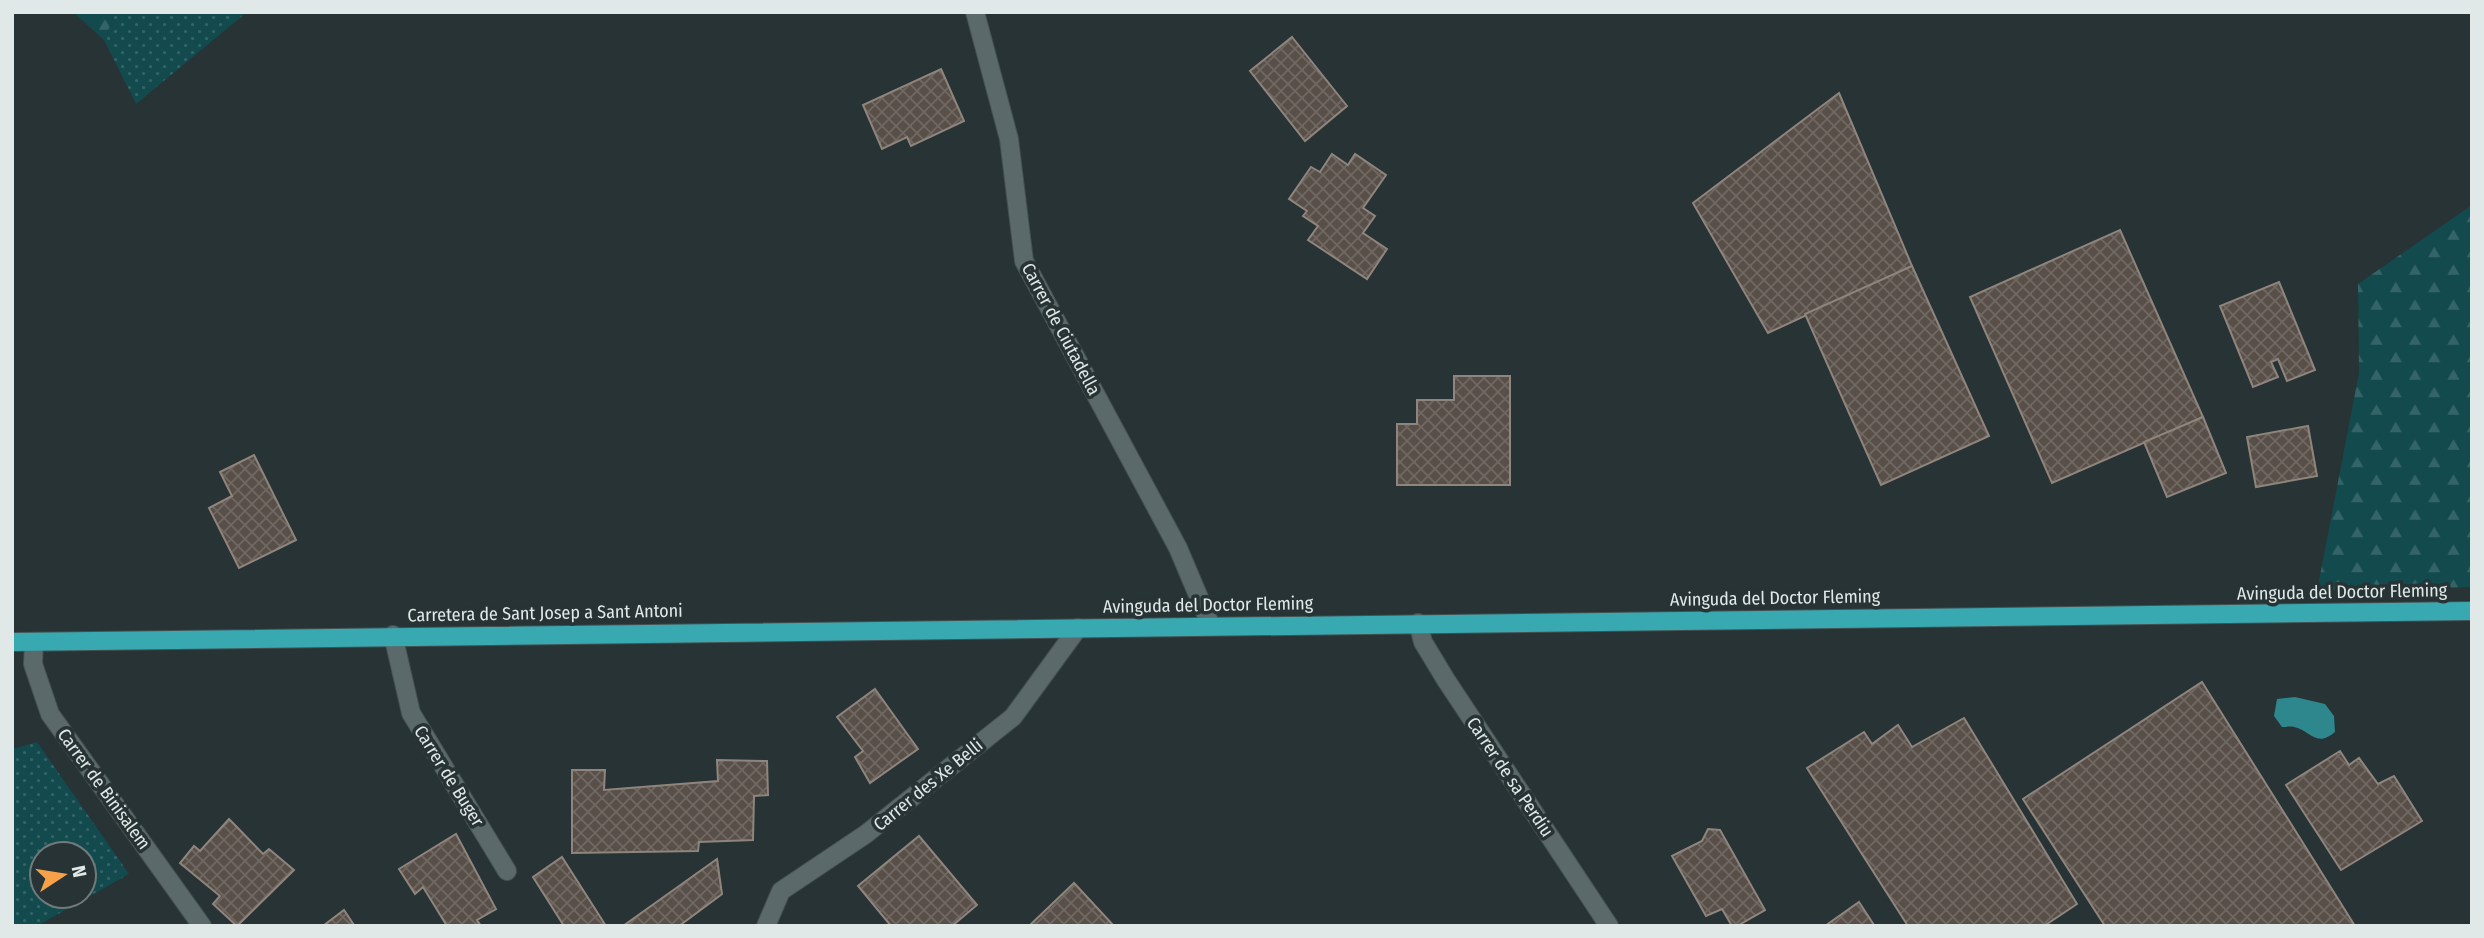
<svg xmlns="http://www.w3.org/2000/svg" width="2484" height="938" font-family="'Fira Sans Condensed',sans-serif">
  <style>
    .grass { fill: url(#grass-dots); fill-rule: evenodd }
    .forest { fill: url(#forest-firs) }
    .water { fill: #2f878e }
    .building { fill: url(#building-cross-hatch); stroke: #8f857d; stroke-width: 2 }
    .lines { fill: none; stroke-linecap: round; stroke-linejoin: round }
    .minor-casing { stroke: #455051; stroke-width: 20 }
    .major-casing { stroke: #455051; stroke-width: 20 }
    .minor { stroke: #5b696a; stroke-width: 18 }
    .major { stroke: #39a9b1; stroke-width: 18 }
    .labels { text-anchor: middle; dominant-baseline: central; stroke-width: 7; stroke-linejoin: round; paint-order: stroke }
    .street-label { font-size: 18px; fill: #e0e8e8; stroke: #273334 }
  </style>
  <defs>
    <pattern id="grass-dots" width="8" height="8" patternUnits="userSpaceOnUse" patternTransform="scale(1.75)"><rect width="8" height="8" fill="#124a4e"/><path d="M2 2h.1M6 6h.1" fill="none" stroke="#346468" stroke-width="1.8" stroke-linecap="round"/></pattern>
    <pattern id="forest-firs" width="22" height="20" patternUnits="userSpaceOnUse" patternTransform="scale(1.75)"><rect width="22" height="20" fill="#124a4e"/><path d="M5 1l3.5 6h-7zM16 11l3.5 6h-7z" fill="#346468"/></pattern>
    <pattern id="building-cross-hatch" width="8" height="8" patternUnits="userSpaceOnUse" patternTransform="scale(1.75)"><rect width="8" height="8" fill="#584f48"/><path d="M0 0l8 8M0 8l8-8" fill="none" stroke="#706862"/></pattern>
  </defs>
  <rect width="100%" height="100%" fill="#273334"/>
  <!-- grass -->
  <g class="grass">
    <polygon points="116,12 247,12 136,104 104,40"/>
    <path d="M37,742L129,874L37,926H12V749ZM42,854H84V896H42Z"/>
  </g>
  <!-- forest -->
  <g class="forest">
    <polygon points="73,12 116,12 104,40"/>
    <polygon points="2472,205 2472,587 2317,591 2359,373 2358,284"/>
  </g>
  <!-- water -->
  <path class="water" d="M2295,697L2325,704L2334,716L2335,732C2315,748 2312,731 2294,727C2290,726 2286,727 2282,727L2274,716L2277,699Z"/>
  <!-- building -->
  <g class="building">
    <polygon points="1292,37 1347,106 1305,141 1250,71"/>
    <polygon points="941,69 964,121 911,146 907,137 882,149 863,105"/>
    <polygon points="1839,93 1912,266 1768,333 1693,203"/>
    <polygon points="1332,154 1348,165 1355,154 1386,175 1363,208 1375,216 1363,233 1387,249 1367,279 1308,240 1318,226 1303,216 1307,211 1289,199 1311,167 1320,172"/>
    <polygon points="2120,230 2203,417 2052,483 1970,297"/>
    <polygon points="1912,266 1989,436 1881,485 1805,314"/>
    <polygon points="2279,282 2315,370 2287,381 2278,359 2271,362 2278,377 2253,387 2220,306"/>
    <polygon points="1454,376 1510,376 1510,485 1397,485 1397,424 1417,424 1417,400 1454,400"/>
    <polygon points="2203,417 2226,473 2167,497 2144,442"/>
    <polygon points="2308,426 2317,476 2256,487 2247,437"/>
    <polygon points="254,455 296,540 239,568 209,508 232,496 220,472"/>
    <polygon points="2202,682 2355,926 2105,926 2023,799"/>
    <polygon points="875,689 918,749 870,783 855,757 863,751 837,717"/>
    <polygon points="1964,718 2077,904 2044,926 1908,926 1807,768 1864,732 1872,744 1898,725 1912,747"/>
    <polygon points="2340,751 2349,765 2359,758 2378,784 2394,776 2422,821 2341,870 2286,785"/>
    <polygon points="717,760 767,761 768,795 754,796 753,840 699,842 698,851 572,853 572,770 605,770 604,790 718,781"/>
    <polygon points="229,819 263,854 269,849 294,870 237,926 213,904 220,896 180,863 194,846 200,851"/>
    <polygon points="1708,829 1720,830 1765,910 1737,926 1732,926 1722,909 1706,916 1672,856 1702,841"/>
    <polygon points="456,834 496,909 477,920 481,926 447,926 423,887 415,894 399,869"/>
    <polygon points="919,836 977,905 952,926 891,926 858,886"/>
    <polygon points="562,857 606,926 564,926 533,877"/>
    <polygon points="717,859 722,894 679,926 623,926"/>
    <polygon points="1074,883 1114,926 1029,926"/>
    <polygon points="1859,902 1874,925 1825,926"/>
    <polygon points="344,910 354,925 323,926"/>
  </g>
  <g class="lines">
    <!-- minor casing -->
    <g class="minor-casing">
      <g id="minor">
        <polyline points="975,12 1009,139 1024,261 1178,548 1211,626"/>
        <polyline points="1418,623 1423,642 1446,680 1609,926"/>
        <polyline points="393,635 411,713 507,871"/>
        <polyline points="34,642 33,664 50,714 202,926"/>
        <polyline points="766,926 781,891 866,834 1013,717 1078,628"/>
      </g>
    </g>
    <!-- major casing -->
    <g class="major-casing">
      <polyline id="major" points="12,642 2472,611"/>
    </g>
    <!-- minor -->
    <use href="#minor" class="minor"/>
    <!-- major -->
    <use href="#major" class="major"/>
  </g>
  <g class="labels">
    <!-- street labels -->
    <g class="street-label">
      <text transform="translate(1061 329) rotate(62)">Carrer de Ciutadella</text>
      <text transform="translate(2342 592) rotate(-1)">Avinguda del Doctor Fleming</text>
      <text transform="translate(1775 598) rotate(-1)">Avinguda del Doctor Fleming</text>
      <text transform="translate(1208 605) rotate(-1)">Avinguda del Doctor Fleming</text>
      <text transform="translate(545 613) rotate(-1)">Carretera de Sant Josep a Sant Antoni</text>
      <text transform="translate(449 776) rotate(58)">Carrer de Buger</text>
      <text transform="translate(1510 777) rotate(56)">Carrer de sa Perdiu</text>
      <text transform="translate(928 785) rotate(-39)">Carrer des Xe Belli</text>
      <text transform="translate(104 789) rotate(54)">Carrer de Binisalem</text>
    </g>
  </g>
  <!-- border -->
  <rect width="2484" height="938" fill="none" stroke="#e0e8e8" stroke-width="28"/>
  <!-- north arrow -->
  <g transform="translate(63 875) rotate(78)"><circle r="33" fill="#273334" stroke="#717b7c" stroke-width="2"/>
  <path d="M0-5L12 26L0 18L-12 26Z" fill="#f7a148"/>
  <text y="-10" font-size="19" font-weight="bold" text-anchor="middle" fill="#e0e8e8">N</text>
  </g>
</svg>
